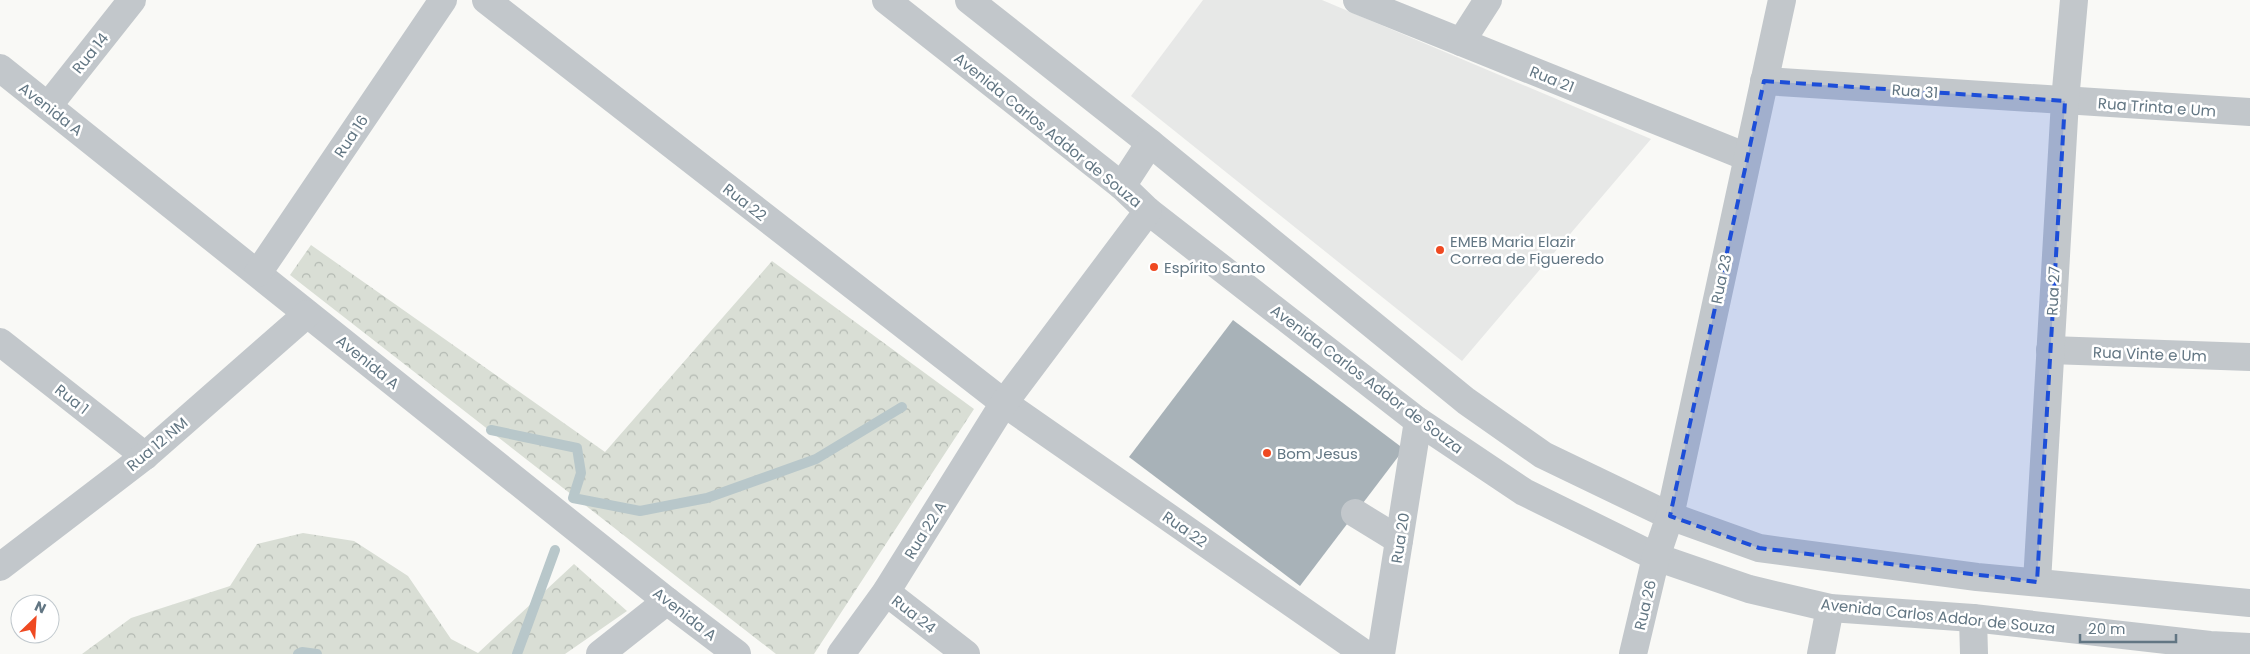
<svg xmlns="http://www.w3.org/2000/svg" width="2250" height="654" font-family="Poppins,sans-serif">
  <style>
    .built { fill: #e7e8e7 }
    .forest { fill: url(#forest-crowns) }
    .lines { fill: none; stroke-linecap: round; stroke-linejoin: round }
    .stream { stroke: #b8c7ca; stroke-width: 10 }
    .building { fill: #a8b2b8 }
    .minor { stroke: #c2c7cb; stroke-width: 28 }
    .marked { fill: #1d4ed8; fill-opacity: 0.2; stroke: #1d4ed8; stroke-width: 4; stroke-dasharray: 10 6; stroke-linejoin: round }
    .poi-dot { fill: #ef4921; stroke: #fff; stroke-width: 2 }
    .labels { text-anchor: middle; dominant-baseline: central; stroke-width: 5; stroke-linejoin: round; paint-order: stroke }
    .street-label { font-size: 15px; fill: #627683; stroke: #fff }
    .poi-label { font-size: 15px; fill: #627683; stroke: #fff; text-anchor: start }
  </style>
  <defs>
    <pattern id="forest-crowns" width="20" height="18" patternUnits="userSpaceOnUse" patternTransform="scale(1.25)"><rect width="20" height="18" fill="#d9ded5"/><path d="M2 6a3 3 0 1 1 6 0M12 15a3 3 0 1 1 6 0" fill="none" stroke="#b3b9b2"/></pattern>
  </defs>
  <rect width="100%" height="100%" fill="#f9f9f6"/>
  <!-- built -->
  <polygon class="built" points="1203,0 1322,0 1651,139 1462,361 1131,96"/>
  <!-- forest -->
  <g class="forest">
    <polygon points="311,245 605,452 772,261 974,409 814,654 776,654 290,275"/>
    <polygon points="303,533 354,541 408,576 451,639 478,653 574,564 627,611 565,654 82,654 131,618 230,586 257,544"/>
  </g>
  <g class="lines">
    <!-- stream -->
    <g class="stream">
      <polyline points="491,430 577,448 581,473 573,498 640,511 707,498 816,459 902,407"/>
      <polyline points="298,654 302,652 317,654"/>
      <polyline points="517,654 555,550"/>
    </g>
  </g>
  <!-- building -->
  <polygon class="building" points="1233,320 1404,449 1300,586 1129,457"/>
  <g class="lines">
    <!-- minor -->
    <g class="minor">
      <polyline points="486,0 1004,403 1365,654"/>
      <polyline points="886,0 1122,186 1148,211 1418,421 1524,492 1656,557 1749,589 1830,608 1973,618 2210,645 2250,647"/>
      <polyline points="969,0 1150,143 1466,401 1543,455 1670,516 1759,548 1977,577 2250,603"/>
      <polyline points="1357,0 1747,157"/>
      <polyline points="1461,42 1488,0"/>
      <polyline points="0,68 667,601 737,654"/>
      <polyline points="1764,81 2250,112"/>
      <polyline points="48,106 132,0"/>
      <polyline points="1122,186 1150,143"/>
      <polyline points="258,273 443,0"/>
      <polyline points="0,342 145,456"/>
      <polyline points="2050,350 2250,357"/>
      <polyline points="1355,513 1399,540"/>
      <polyline points="0,567 145,456 307,314"/>
      <polyline points="2037,582 2065,101 2074,0"/>
      <polyline points="886,592 966,654"/>
      <polyline points="1973,618 1974,654"/>
      <polyline points="600,654 667,601"/>
      <polyline points="841,654 886,592 1004,403 1148,211"/>
      <polyline points="1381,654 1418,421"/>
      <polyline points="1633,654 1656,557 1670,516 1782,0"/>
      <polyline points="1821,654 1830,608"/>
    </g>
  </g>
  <!-- marked area -->
  <path class="marked" d="M1764,81L2065,101L2037,582L1759,548L1670,516Z"/>
  <!-- markers -->
  <g class="poi-dot">
    <circle cx="1440" cy="250" r="5"/>
    <circle cx="1154" cy="267" r="5"/>
    <circle cx="1267" cy="453" r="5"/>
  </g>
  <g class="labels">
    <!-- street labels -->
    <g class="street-label">
      <text transform="translate(90 53) rotate(-51)">Rua 14</text>
      <text transform="translate(1552 79) rotate(22)">Rua 21</text>
      <text transform="translate(1915 91) rotate(4)">Rua 31</text>
      <text transform="translate(2157 107) rotate(4)">Rua Trinta e Um</text>
      <text transform="translate(51 109) rotate(38)">Avenida A</text>
      <text transform="translate(1048 130) rotate(39)">Avenida Carlos Addor de Souza</text>
      <text transform="translate(351 136) rotate(-56)">Rua 16</text>
      <text transform="translate(745 202) rotate(38)">Rua 22</text>
      <text transform="translate(1721 279) rotate(-78)">Rua 23</text>
      <text transform="translate(2053 291) rotate(-87)">Rua 27</text>
      <text transform="translate(2150 354) rotate(2)">Rua Vinte e Um</text>
      <text transform="translate(368 362) rotate(39)">Avenida A</text>
      <text transform="translate(1367 379) rotate(37)">Avenida Carlos Addor de Souza</text>
      <text transform="translate(72 399) rotate(38)">Rua 1</text>
      <text transform="translate(157 444) rotate(-40)">Rua 12 NM</text>
      <text transform="translate(1185 529) rotate(35)">Rua 22</text>
      <text transform="translate(925 530) rotate(-58)">Rua 22 A</text>
      <text transform="translate(1400 538) rotate(-81)">Rua 20</text>
      <text transform="translate(1645 605) rotate(-77)">Rua 26</text>
      <text transform="translate(685 614) rotate(38)">Avenida A</text>
      <text transform="translate(914 614) rotate(38)">Rua 24</text>
      <text transform="translate(1938 616) rotate(6)">Avenida Carlos Addor de Souza</text>
    </g>
    <!-- poi labels -->
    <g class="poi-label">
      <text x="1450" y="241">EMEB Maria Elazir<tspan x="1450" dy="17">Correa de Figueredo</tspan></text>
      <text x="1164" y="267">Espírito Santo</text>
      <text x="1277" y="453">Bom Jesus</text>
    </g>
  </g>
  <!-- north arrow -->
  <g transform="translate(35 619) rotate(25)"><circle r="24" fill="#ffffff" stroke="#c0c8cd"/>
  <path d="M0-4L9 19L0 12L-9 19Z" fill="#ef4921"/>
  <text y="-8" font-size="14" font-weight="bold" text-anchor="middle" fill="#627683">N</text>
  </g>
  <!-- scale -->
  <path d="M2080 634v8h96v-8" fill="none" stroke="#627683" stroke-width="2.5"/>
  <text x="2088" y="634" font-size="15" fill="#627683" stroke="#ffffff" stroke-width="4" paint-order="stroke">20 m</text>
</svg>
